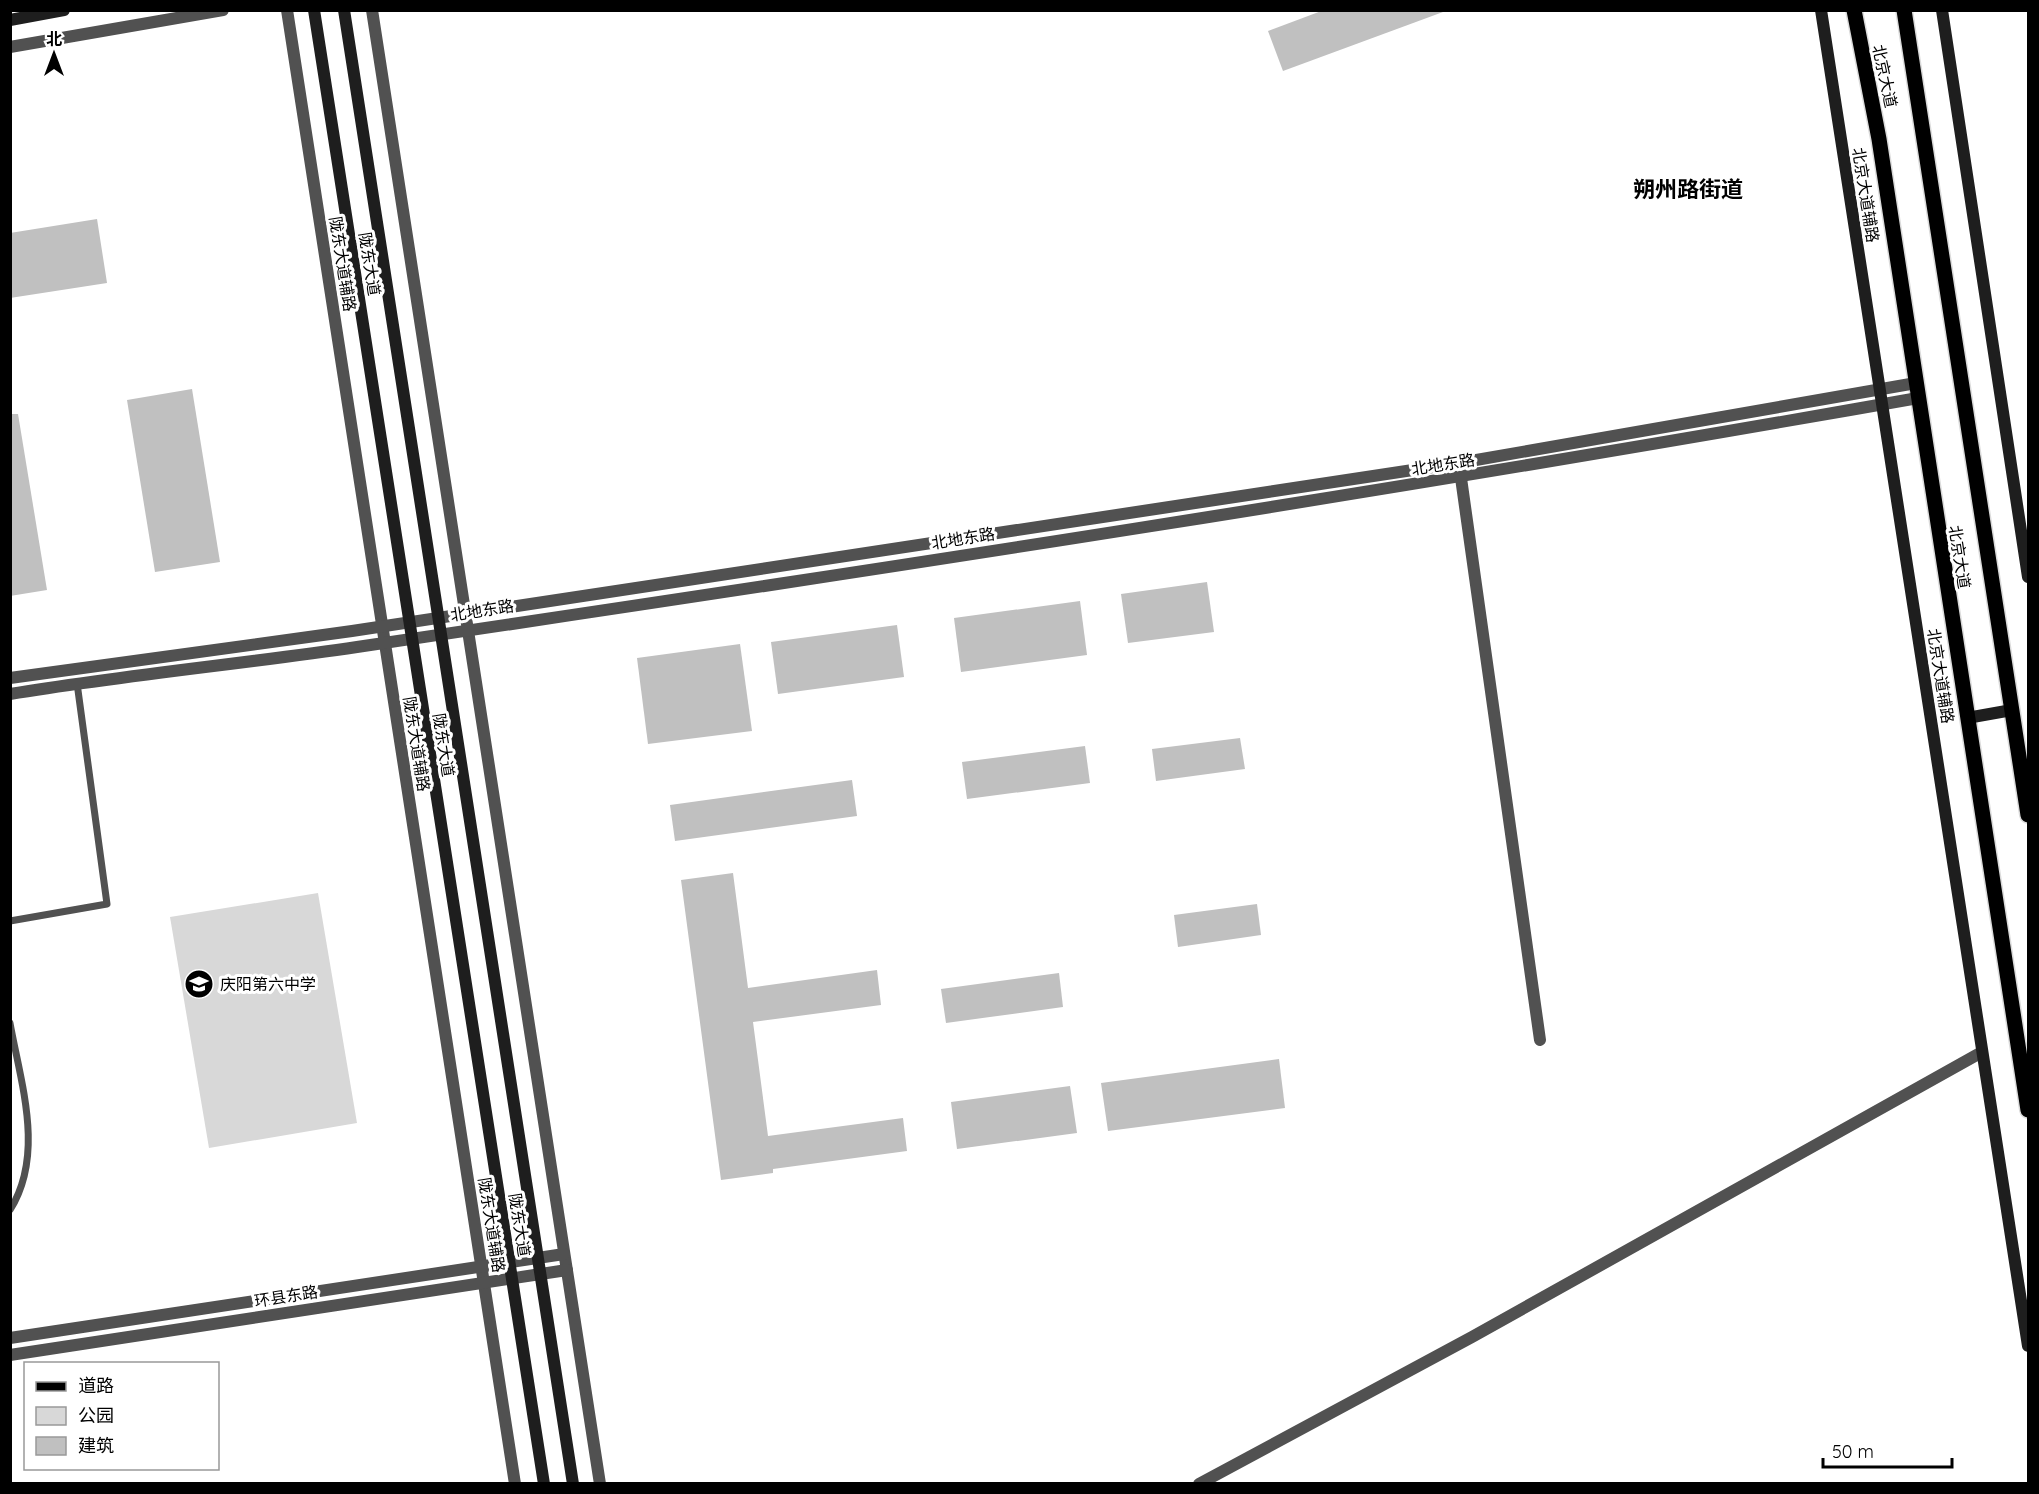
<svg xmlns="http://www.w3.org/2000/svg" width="2039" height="1494" font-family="Quicksand,'Noto Sans SC',sans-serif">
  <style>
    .green { fill: #d8d8d8 }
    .building { fill: #c0c0c0 }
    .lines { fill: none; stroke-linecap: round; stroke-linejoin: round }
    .primary-casing { stroke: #dbdbdb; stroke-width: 18 }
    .service { stroke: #515151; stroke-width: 7 }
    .minor { stroke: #515151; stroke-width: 12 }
    .tertiary { stroke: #515151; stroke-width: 12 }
    .secondary { stroke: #1e1e1e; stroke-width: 12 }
    .primary { stroke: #000; stroke-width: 15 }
    .labels { text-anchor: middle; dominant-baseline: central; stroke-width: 6; stroke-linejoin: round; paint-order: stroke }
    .street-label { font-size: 16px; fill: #000; stroke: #fff }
    .poi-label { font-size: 16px; fill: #000; stroke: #fff; text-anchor: start }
    .district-label { font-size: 22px; font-weight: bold; fill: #000; stroke: #fff }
  </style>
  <rect width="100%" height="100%" fill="#fff"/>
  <!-- green -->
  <polygon class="green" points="318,893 357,1123 209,1148 170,917"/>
  <!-- building -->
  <g class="building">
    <polygon points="1324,10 1443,10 1443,12 1283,71 1268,31"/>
    <polygon points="97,219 107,283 10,298 10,233"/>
    <polygon points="192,389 220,562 155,572 127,400"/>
    <polygon points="10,414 18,414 47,590 10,596"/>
    <polygon points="1207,582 1214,632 1128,643 1121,594"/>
    <polygon points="1080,601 1087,655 961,672 954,618"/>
    <polygon points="897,625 904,677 778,694 771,642"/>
    <polygon points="740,644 752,731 648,744 637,658"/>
    <polygon points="1240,738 1245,769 1156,781 1152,749"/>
    <polygon points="1085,746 1090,783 967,799 962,762"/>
    <polygon points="852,780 857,816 675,841 670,805"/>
    <polygon points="733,873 748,988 877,970 881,1005 753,1022 768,1136 903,1118 907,1151 773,1169 773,1173 721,1180 681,880"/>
    <polygon points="1257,904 1261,935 1178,947 1174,915"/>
    <polygon points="1059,973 1063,1007 946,1023 941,989"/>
    <polygon points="1279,1059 1285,1108 1108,1131 1101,1083"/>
    <polygon points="1070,1086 1077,1133 957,1149 951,1102"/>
  </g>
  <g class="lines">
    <!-- primary casing -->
    <g class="primary-casing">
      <g id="primary">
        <polyline points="1854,10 1879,139 2028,1110"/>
        <polyline points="1904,10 2028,815"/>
      </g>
    </g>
    <!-- service -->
    <g class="service">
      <polyline points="10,921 107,904 77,683"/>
      <path d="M10,1023C21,1084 45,1154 10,1210"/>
    </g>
    <!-- minor -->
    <g class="minor">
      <polyline points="1461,478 1540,1040"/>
      <polyline points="1199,1484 1472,1337 1982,1052"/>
    </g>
    <!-- tertiary -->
    <g class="tertiary">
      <polyline points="287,10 515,1484"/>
      <polyline points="372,10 600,1484"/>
      <polyline points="10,47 223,10"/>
      <polyline points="10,678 352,631 1459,463 1916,383"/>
      <path d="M10,694C125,675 241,664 357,647C878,570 1399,490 1918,398"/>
      <polyline points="10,1338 564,1254"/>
      <polyline points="10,1355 567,1270"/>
    </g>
    <!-- secondary -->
    <g class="secondary">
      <polyline points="314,10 544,1484"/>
      <polyline points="344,10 573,1484"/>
      <polyline points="1821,10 2028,1346"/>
      <polyline points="1942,10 2028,577"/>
      <polyline points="10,20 64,10"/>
      <polyline points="1967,718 2012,710"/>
    </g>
    <!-- primary -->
    <use href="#primary" class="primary"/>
  </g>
  <!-- icons -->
  <defs>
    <g id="school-disc" transform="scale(1.5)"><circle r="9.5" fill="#000" stroke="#fff"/><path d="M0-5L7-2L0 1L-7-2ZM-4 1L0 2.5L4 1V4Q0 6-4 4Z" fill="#fff"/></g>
  </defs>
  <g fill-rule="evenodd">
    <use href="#school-disc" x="199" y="984"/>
  </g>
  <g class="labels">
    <!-- street labels -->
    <g class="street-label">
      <text transform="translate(1885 76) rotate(78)">北京大道</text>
      <text transform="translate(1866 195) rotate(81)">北京大道辅路</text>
      <text transform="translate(343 264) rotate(81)">陇东大道辅路</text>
      <text transform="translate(370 264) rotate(81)">陇东大道</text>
      <text transform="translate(1443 464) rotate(-9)">北地东路</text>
      <text transform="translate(963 538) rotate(-9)">北地东路</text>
      <text transform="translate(1960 557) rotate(81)">北京大道</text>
      <text transform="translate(482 610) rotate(-9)">北地东路</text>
      <text transform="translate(1941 676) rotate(81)">北京大道辅路</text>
      <text transform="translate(417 744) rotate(81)">陇东大道辅路</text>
      <text transform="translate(444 745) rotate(81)">陇东大道</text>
      <text transform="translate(492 1225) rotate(81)">陇东大道辅路</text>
      <text transform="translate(520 1225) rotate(81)">陇东大道</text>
      <text transform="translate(286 1296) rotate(-9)">环县东路</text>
    </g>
    <!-- poi labels -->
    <g class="poi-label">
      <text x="220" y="984">庆阳第六中学</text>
    </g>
    <!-- district labels -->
    <g class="district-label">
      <text x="1688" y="189">朔州路街道</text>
    </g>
  </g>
  <!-- border -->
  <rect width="2039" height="1494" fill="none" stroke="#000000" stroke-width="24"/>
  <!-- legend -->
  <rect x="24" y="1362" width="195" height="108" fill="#ffffff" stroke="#999999" stroke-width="1.5"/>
  <rect x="36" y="1382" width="30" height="9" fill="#000000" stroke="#999999" stroke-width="1.5"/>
  <text x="78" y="1392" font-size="18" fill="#000000">道路</text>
  <rect x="36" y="1407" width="30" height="18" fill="#d8d8d8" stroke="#999999" stroke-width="1.5"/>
  <text x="78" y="1422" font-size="18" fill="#000000">公园</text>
  <rect x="36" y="1437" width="30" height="18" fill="#c0c0c0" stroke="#999999" stroke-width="1.5"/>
  <text x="78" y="1452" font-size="18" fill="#000000">建筑</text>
  <!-- north arrow -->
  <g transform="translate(54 54)" stroke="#ffffff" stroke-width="4.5" paint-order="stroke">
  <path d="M0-4.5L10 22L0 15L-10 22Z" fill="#000000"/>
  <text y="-9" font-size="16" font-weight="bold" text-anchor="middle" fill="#000000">北</text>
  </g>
  <!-- scale -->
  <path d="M1823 1458v9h129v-9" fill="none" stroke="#000000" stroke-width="3"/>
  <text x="1832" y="1458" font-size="18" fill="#000000" stroke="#ffffff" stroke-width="4.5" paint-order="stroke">50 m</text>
</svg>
